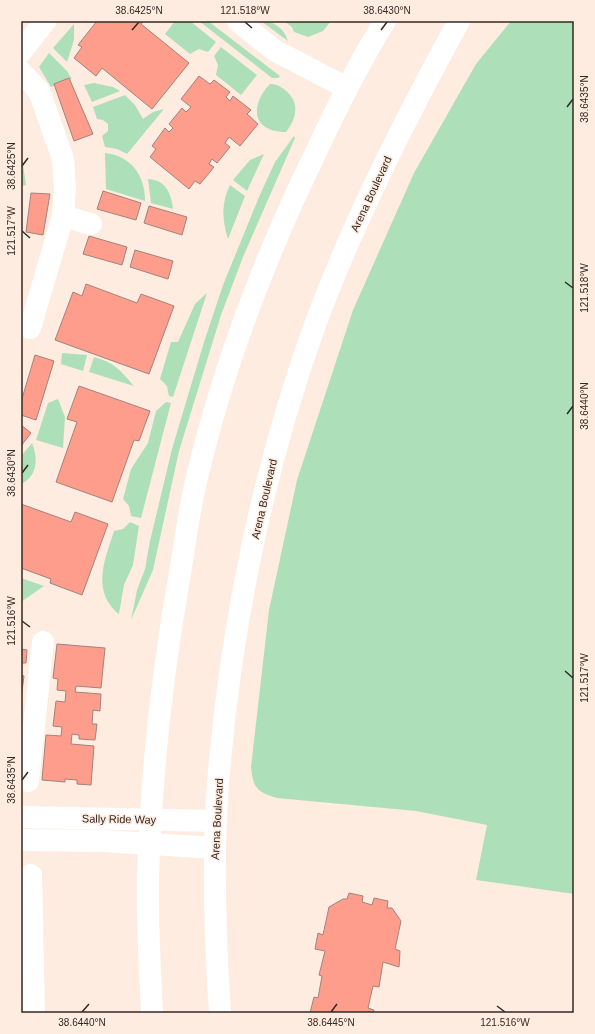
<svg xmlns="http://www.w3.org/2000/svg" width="595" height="1034" font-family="Helvetica,sans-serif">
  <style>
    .green { fill: #ade0b8 }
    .building { fill: #ff9d8c; stroke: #a3827c }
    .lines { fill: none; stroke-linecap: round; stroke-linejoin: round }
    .minor { stroke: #fff; stroke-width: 22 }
    .major { stroke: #fff; stroke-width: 22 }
    .ticks { fill: none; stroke: #342922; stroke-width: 1.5 }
    .labels { text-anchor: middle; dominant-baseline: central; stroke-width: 3; stroke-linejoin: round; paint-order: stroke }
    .street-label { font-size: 11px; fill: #342922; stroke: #feece1 }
    .neatline { fill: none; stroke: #342922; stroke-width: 1.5 }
    .ticks-label { font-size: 10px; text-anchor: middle; fill: #342922 }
  </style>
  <rect width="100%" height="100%" fill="#feece1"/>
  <!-- green -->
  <g class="green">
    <polygon points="175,21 190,21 216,42 208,52 199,49 190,54 165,34"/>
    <polygon points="199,21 208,21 280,76 278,78 272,78"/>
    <path d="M261,21C274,21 284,28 288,41Z"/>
    <polygon points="284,21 331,21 323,31 308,37 294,32 292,27"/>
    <path d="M511,21H574V894L476,880L487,825L416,811L277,798C256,792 253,787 251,767L269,610L297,480L353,310L414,173L476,64Z"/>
    <polygon points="74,24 74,40 67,62 53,48"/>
    <polygon points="221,47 257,75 241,95 216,75 218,65 214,56"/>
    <polygon points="49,53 67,71 72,79 51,87 39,67"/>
    <polygon points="94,83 113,87 120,91 92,102 84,85"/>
    <path d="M270,84C276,84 280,86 285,90C300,102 297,118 286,132C251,132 250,105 270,84Z"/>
    <polygon points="125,95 135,105 143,119 153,112 164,109 127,154 117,149 105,147 102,136 108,131 108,124 103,120 97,119 93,107"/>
    <polygon points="294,136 295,138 243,257 221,315 179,451 153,570 131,620 137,590 145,569 150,541 172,449 204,342 223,285 259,197 275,162"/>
    <polygon points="21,151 26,185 21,186"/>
    <path d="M105,153C131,156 145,175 145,201L106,189Z"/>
    <polygon points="264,154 247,191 233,180 250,160"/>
    <path d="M148,179C166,180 171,193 173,209L151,203Z"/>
    <path d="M230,185L245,196L228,239C222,220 221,203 230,185Z"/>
    <polygon points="207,293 173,397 169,396 167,386 160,379 171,342 178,342 195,304"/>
    <polygon points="62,353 87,355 83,371 61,364"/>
    <path d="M94,357C115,363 119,369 134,386L89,372Z"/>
    <polygon points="58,399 65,417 63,448 36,440 48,403"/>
    <polygon points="166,402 171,403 141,518 131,516 129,506 123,499 131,469 148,443 156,411"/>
    <path d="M32,443C38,458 38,476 21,484V456Z"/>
    <path d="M130,522L139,526L133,565L124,585L119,614C114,611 110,605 107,600C96,577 107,554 114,531L123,529Z"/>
    <polygon points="21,578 44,586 21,602"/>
  </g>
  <!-- building -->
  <g class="building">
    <polygon points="97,21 143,21 141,24 189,63 152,109 102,68 96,76 74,58 82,47 78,45"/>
    <polygon points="199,76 210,84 214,80 230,92 226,97 230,101 233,96 251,110 247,114 258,124 240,146 229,137 225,143 230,147 217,163 212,159 209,164 214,167 200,184 195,181 189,189 150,157 156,149 152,146 165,128 169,132 173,128 169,124 182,108 186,112 191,107 181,99"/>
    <polygon points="69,78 93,134 74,141 54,84"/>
    <polygon points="103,191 141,203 136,220 97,209"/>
    <polygon points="31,193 50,194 43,235 26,232"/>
    <polygon points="149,206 187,217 182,235 144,223"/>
    <polygon points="89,236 127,247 122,265 83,254"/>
    <polygon points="135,250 173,261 168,279 130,267"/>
    <polygon points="86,284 137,303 141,294 174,306 149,374 55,340 73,292 82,296"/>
    <polygon points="35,355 54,361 36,420 21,415 21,402"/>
    <polygon points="79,386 150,411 139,441 134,440 112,502 56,482 77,422 67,419"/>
    <polygon points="21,425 31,433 21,446"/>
    <polygon points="21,504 71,522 75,512 108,524 82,595 50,583 51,579 21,568"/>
    <polygon points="57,644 105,648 101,688 76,686 75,692 101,694 100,711 93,710 92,724 97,724 95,740 79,739 79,735 72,734 71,744 94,746 91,785 77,784 77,780 65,779 65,782 42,780 46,735 61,736 62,727 53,726 56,701 65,702 66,691 57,690 58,679 53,678"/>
    <polygon points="21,649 27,650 26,663 22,663 21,675 24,676 21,698"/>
    <polygon points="349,893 363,896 362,902 372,905 374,898 388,901 387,908 392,908 401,921 395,949 400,951 399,967 383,962 379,987 373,986 368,1008 374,1010 373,1013 310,1013 314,997 318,998 322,976 319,975 325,951 315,949 318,933 323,935 329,907 343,899 347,899"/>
  </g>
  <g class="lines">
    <!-- minor -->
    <g class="minor">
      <polyline points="238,21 274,50 347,88"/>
      <polyline points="21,52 45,21"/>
      <polyline points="21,72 39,91 63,159 65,188 63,216 30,328"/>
      <polyline points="63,216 91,224"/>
      <polyline points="28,781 43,642"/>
      <polyline points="21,817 216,821"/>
      <polyline points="21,840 104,841 215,848"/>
      <polyline points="31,875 34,1013"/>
    </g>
    <!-- major -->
    <g class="major">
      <path d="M152,1013C150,968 147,923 148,878C151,775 162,674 180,573C185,543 189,511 196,481C222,370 265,257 315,154C336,109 358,64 385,21"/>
      <path d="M220,1013C215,937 212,860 218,784C230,629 263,468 316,322C355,218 406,118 459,21"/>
    </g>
  </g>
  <!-- ticks -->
  <path class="ticks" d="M245,22L252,28M132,30L139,22M381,30L387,22M567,107L573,99M22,166L28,158M22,231L30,238M565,282L573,288M567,414L573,406M22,473L28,465M22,621L30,627M565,671L573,678M22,780L28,772M497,1006L505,1012M82,1012L89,1004M331,1012L337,1004"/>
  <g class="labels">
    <!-- street labels -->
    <g class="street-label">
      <text transform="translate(371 194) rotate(-65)">Arena Boulevard</text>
      <text transform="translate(264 499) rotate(-77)">Arena Boulevard</text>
      <text transform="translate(119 819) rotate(1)">Sally Ride Way</text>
      <text transform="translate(217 819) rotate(-87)">Arena Boulevard</text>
    </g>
  </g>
  <!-- border -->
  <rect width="595" height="1034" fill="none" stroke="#feece1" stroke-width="44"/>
  <rect x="22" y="22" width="551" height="990" class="neatline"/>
  <g class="ticks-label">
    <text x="139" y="14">38.6425°N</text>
    <text x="245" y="14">121.518°W</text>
    <text x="387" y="14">38.6430°N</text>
    <text transform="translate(584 99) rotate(-90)" y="4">38.6435°N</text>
    <text transform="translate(11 166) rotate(-90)" y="4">38.6425°N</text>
    <text transform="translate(11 231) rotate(-90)" y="4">121.517°W</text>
    <text transform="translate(584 288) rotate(-90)" y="4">121.518°W</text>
    <text transform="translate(584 406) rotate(-90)" y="4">38.6440°N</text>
    <text transform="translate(11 473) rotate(-90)" y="4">38.6430°N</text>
    <text transform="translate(11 621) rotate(-90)" y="4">121.516°W</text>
    <text transform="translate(584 678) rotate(-90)" y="4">121.517°W</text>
    <text transform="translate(11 780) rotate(-90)" y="4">38.6435°N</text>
    <text x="82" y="1026">38.6440°N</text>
    <text x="331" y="1026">38.6445°N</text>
    <text x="505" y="1026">121.516°W</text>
  </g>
</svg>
